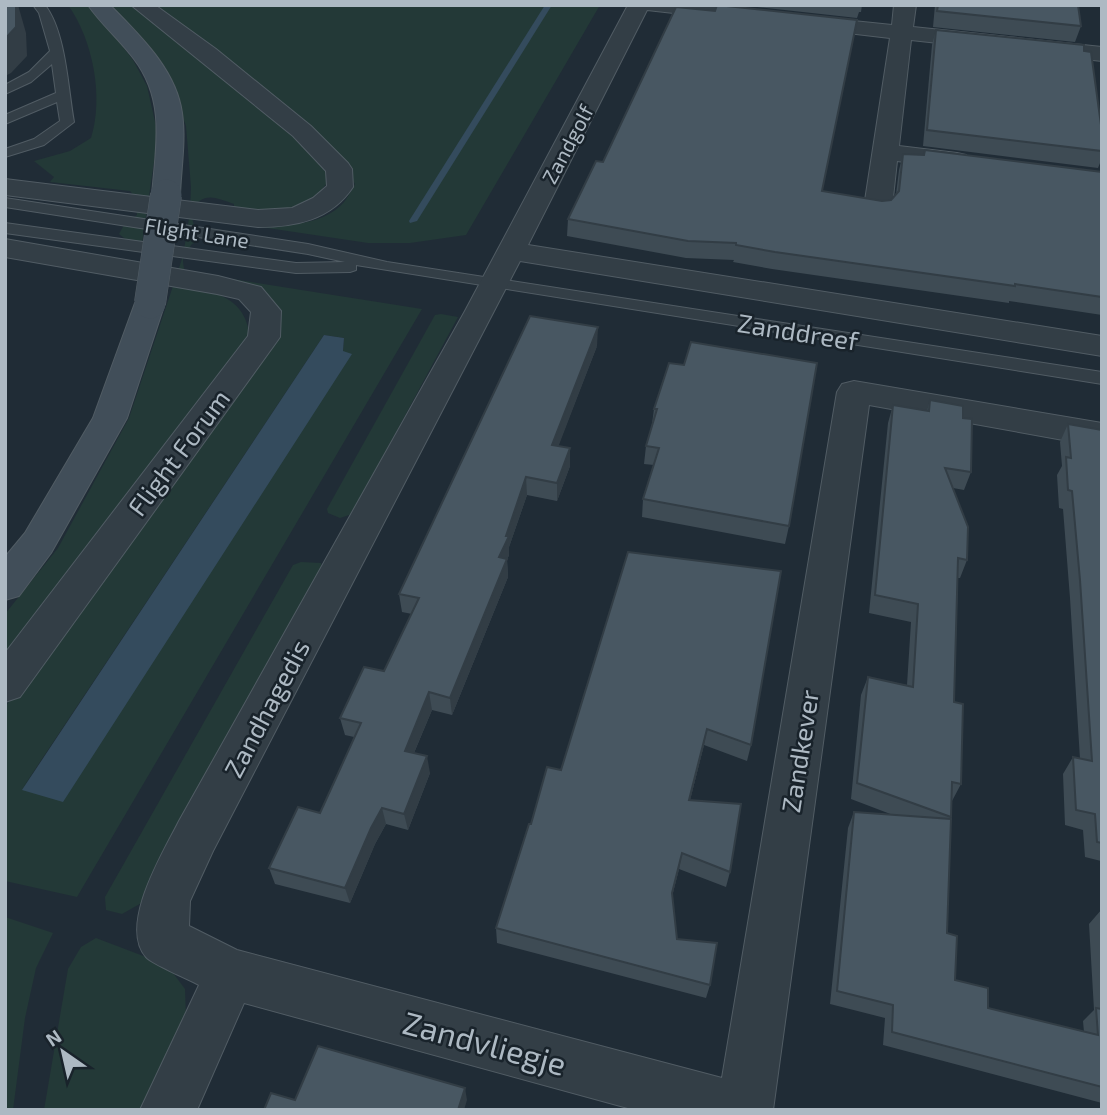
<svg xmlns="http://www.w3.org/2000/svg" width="1107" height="1115" font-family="'Exo 2',sans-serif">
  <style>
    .green { fill: #233937; fill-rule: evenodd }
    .water { fill: #344b5d }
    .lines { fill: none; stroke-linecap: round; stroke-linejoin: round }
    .stream { fill: #344b5d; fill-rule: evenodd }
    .service-casing { stroke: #515c64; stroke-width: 2 }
    .minor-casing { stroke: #515c64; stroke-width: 2 }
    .secondary-casing { stroke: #515c64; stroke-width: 2 }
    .service { fill: #333e46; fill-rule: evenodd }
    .minor { fill: #333e46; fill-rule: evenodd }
    .secondary { fill: #414e59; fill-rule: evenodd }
    .secondary-bridge-casing { stroke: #515c64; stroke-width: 32; stroke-linecap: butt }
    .secondary-bridge { stroke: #414e59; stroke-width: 31 }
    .wall { fill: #3e4b54 }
    .shaded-wall { fill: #323d45 }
    .building { fill: #485762; stroke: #323d45; stroke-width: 2 }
    .labels { text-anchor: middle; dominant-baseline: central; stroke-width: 5; stroke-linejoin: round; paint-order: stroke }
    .far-street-label { font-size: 21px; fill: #adb9c3; stroke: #19232b }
    .street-label { font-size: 26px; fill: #adb9c3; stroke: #19232b }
    .near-street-label { font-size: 32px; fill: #adb9c3; stroke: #19232b }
  </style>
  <rect width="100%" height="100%" fill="#202c36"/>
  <!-- green -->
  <g class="green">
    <path d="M68,5H91L133,60L147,86L158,135L142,243L128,241L119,234L124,225L137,215L136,198L130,191L50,182L54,177L34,161L70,151L91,138C104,97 93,40 68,5Z"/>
    <path d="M111,5H133L292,134L327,169V183C321,190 316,199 308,203C276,222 233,210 199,205L200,202L234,207V204C214,197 203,191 190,212L199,241L192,244L183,256C181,307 243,275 250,338L5,664V614L58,548L129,418L183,256L190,212L191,187L186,126L165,67Z"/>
    <path d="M152,5H600L466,235L410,243H368L247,225C276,225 315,228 339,207C346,202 351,191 355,184L338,155Z"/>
    <path d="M232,279L422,309L77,897L5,881V707L278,335L280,310L259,290ZM324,335L344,338L343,351L22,789Z"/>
    <polygon points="441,314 458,317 352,514 340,518 328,513 327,509 435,315"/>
    <polygon points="301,562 321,563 322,570 145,901 122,914 106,910 105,897 293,565"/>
    <polygon points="5,917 53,933 36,968 25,1018 13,1110 5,1110"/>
    <polygon points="96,938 167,965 185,989 186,1019 142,1110 44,1110 68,969 81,947"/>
  </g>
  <!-- water -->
  <polygon class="water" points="324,335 344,338 343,351 352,354 63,802 22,790"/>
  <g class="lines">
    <!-- stream -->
    <polygon class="stream" points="545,5 552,5 417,221 410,223 409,221"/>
    <!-- service casing -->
    <g class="service-casing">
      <g id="service">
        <path d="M33,5H45C66,32 68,89 74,122L44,145L5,157V149L34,139L60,121L57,102L5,124V115L56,93L52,64L31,82L5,94V85L29,72L50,51L39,13Z"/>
        <polygon points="5,198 308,244 387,262 1102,372 1102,384 356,265 356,270 350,272 296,273 5,233 5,223 296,263 345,262 308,254 5,207"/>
      </g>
    </g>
    <!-- minor casing -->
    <g class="minor-casing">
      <g id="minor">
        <path d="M131,5H155L216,49L311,126L348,163L352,169L353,187C331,220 296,227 258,227L5,195V179L258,210L292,208L313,198L327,186L326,171L293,136Z"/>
        <path d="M628,5H714L735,8L738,13L735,18L727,19L647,10L528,245L1102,336V356L520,261L213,851L190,901L189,926L237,950L722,1078L837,392L842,384L854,381L1102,423V447L869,405L773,1110H635L244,1003L197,1110H140L199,985C188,979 152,964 146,957C118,925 164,851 179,821L465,311Z"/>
        <polygon points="894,5 916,5 913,27 1102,47 1102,61 911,40 899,146 957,153 966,155 970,161 966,167 957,169 897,161 892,207 888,213 878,215 868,213 864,207 890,38 805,28 797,27 794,22 797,17 805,16 892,25"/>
        <polygon points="5,239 218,276 261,287 281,311 280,337 275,344 20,697 5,702 5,653 248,336 251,312 239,299 217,294 5,257"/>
      </g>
    </g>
    <!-- secondary casing -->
    <g class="secondary-casing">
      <g id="secondary">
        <path d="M88,5H110C139,35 176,69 182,113C186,140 181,168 180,195L176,201L166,203L156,201L152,195C156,146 166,101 134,59C120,40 101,24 88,5Z"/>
        <polygon points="150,294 161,297 165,303 127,418 51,553 19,596 5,600 5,557 25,533 93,418 135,303 139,297"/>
      </g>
    </g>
    <!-- service -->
    <use href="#service" class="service"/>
    <!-- minor -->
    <use href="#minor" class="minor"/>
    <!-- secondary -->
    <use href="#secondary" class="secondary"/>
    <!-- secondary-bridge casing -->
    <g class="secondary-bridge-casing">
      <polyline id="secondary-bridge" points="150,303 166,195"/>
    </g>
    <!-- secondary-bridge -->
    <use href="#secondary-bridge" class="secondary-bridge"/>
  </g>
  <!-- wall -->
  <g class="wall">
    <polygon points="739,5 862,5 861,12 859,12 857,18"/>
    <polygon points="935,5 1078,5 1081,26 1075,42 933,27"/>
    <polygon points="936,30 1102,132 1102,158 1098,168 923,146 932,45"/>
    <polygon points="925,150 1102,172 1102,315 1009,301 1009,303 772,269 733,262 734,260 686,258 567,236 568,219 822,191 882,201 891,200 896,194 899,170 903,154 924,155"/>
    <polygon points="597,346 558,446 570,466 557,501 527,495 509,547 509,555 507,560 508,577 452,715 432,710 414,753 430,773 408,830 386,824 375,844 350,903 275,884 269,868 320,813 354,737 345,735 340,718 384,671 412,614 402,612 399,594"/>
    <polygon points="669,363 789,526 785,544 642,517 643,499 654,465 644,464 646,446 652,424 654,409"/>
    <polygon points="930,400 963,418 971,472 964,490 953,488 967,560 960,578 958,578 954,702 961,784 952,801 951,800 951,817 950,819 947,933 955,980 988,1008 1084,1032 1083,1021 1094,1010 1089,924 1102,909 1102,1103 883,1045 885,1018 830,1004 848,828 854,812 893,815 851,799 861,695 868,677 907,685 911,622 869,613 888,423 893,405 927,411"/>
    <polygon points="1068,424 1102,430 1102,875 1101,861 1085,857 1083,830 1065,825 1063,774 1073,757 1080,759 1070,598 1063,509 1059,508 1057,475 1062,466 1060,442"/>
    <polygon points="781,571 751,745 747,761 704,745 690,800 730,872 726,887 679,869 672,896 677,939 710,985 706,998 497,943 496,928 531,824 561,770"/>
  </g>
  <!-- shaded-wall -->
  <g class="shaded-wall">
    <polygon points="16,5 18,5 26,33 27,56 11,73 5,76 5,39"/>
    <polygon points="598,327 597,346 552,463 552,445"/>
    <polygon points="570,448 570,466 557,501 557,483"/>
    <polygon points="526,477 527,495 509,547 509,555 507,560 508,577 452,715 450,698"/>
    <polygon points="429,692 432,710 408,767 405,751"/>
    <polygon points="707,729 704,745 686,816 689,800"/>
    <polygon points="427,756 430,773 408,830 404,814"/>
    <polygon points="382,808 386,824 375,844 350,903 345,888 371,828"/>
    <polygon points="682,853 679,869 669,908 672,893"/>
    <polygon points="465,1088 467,1100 464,1110 458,1110"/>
  </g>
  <!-- building -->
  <g class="building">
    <polygon points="5,5 16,5 16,27 5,39"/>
    <polygon points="717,5 857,20 822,191 882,201 891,200 899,191 903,154 924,155 925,150 1102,172 1102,297 1015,284 1015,286 775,252 736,245 736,243 688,241 568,219 596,161 603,162 676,7 715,11"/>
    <polygon points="938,5 1078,5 1081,26 937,11"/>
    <polygon points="936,30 1084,45 1084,51 1091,52 1102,132 1102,151 927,130"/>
    <polygon points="530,316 598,327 552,445 570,448 557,483 526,477 506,536 509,536 499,557 507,559 450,698 429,692 405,751 427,756 404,814 382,808 371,828 345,888 269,868 298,807 320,813 361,723 340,718 364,667 384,671 419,598 399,594"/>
    <polygon points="691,342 817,363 789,526 643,499 659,448 646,446 657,409 654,409 669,363 684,365"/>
    <polygon points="930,400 963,406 963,418 972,419 971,472 945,468 968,527 967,560 958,558 954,702 963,704 961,784 952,782 951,817 857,783 868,677 913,687 918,604 875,595 893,405 929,411"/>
    <polygon points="1068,424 1102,430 1102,843 1097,842 1095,814 1076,810 1073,757 1092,761 1080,580 1072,491 1068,490 1066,457 1071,458"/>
    <polygon points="628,552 781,571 751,745 707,729 689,800 741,804 730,872 682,853 672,893 677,939 717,943 710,985 496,928 529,824 531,824 547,767 561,770"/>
    <polygon points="854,812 951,819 947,933 957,936 955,980 988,988 988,1008 1098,1035 1096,1008 1102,1009 1102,1087 892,1032 893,1005 837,991"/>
    <polygon points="318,1046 465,1088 458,1110 264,1110 271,1093 295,1100"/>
  </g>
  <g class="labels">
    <!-- far-street labels -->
    <g class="far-street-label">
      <text transform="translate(567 144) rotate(-62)">Zandgolf</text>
      <text transform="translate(197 232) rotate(9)">Flight Lane</text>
    </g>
    <!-- street labels -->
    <g class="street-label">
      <text transform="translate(798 331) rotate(9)">Zanddreef</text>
      <text transform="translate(178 452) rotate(-53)">Flight Forum</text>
      <text transform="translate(266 708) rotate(-62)">Zandhagedis</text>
      <text transform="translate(799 751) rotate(-81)">Zandkever</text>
    </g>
    <!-- near-street labels -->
    <g class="near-street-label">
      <text transform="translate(485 1042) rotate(15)">Zandvliegje</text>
    </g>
  </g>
  <!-- border -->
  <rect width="1107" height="1115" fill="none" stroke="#adb9c3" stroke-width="14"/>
  <!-- north arrow -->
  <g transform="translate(63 1052) rotate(326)" stroke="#19232b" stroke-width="5" paint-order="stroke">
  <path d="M0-5L12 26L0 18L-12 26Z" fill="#adb9c3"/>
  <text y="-10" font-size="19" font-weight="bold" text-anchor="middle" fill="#adb9c3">N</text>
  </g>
</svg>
